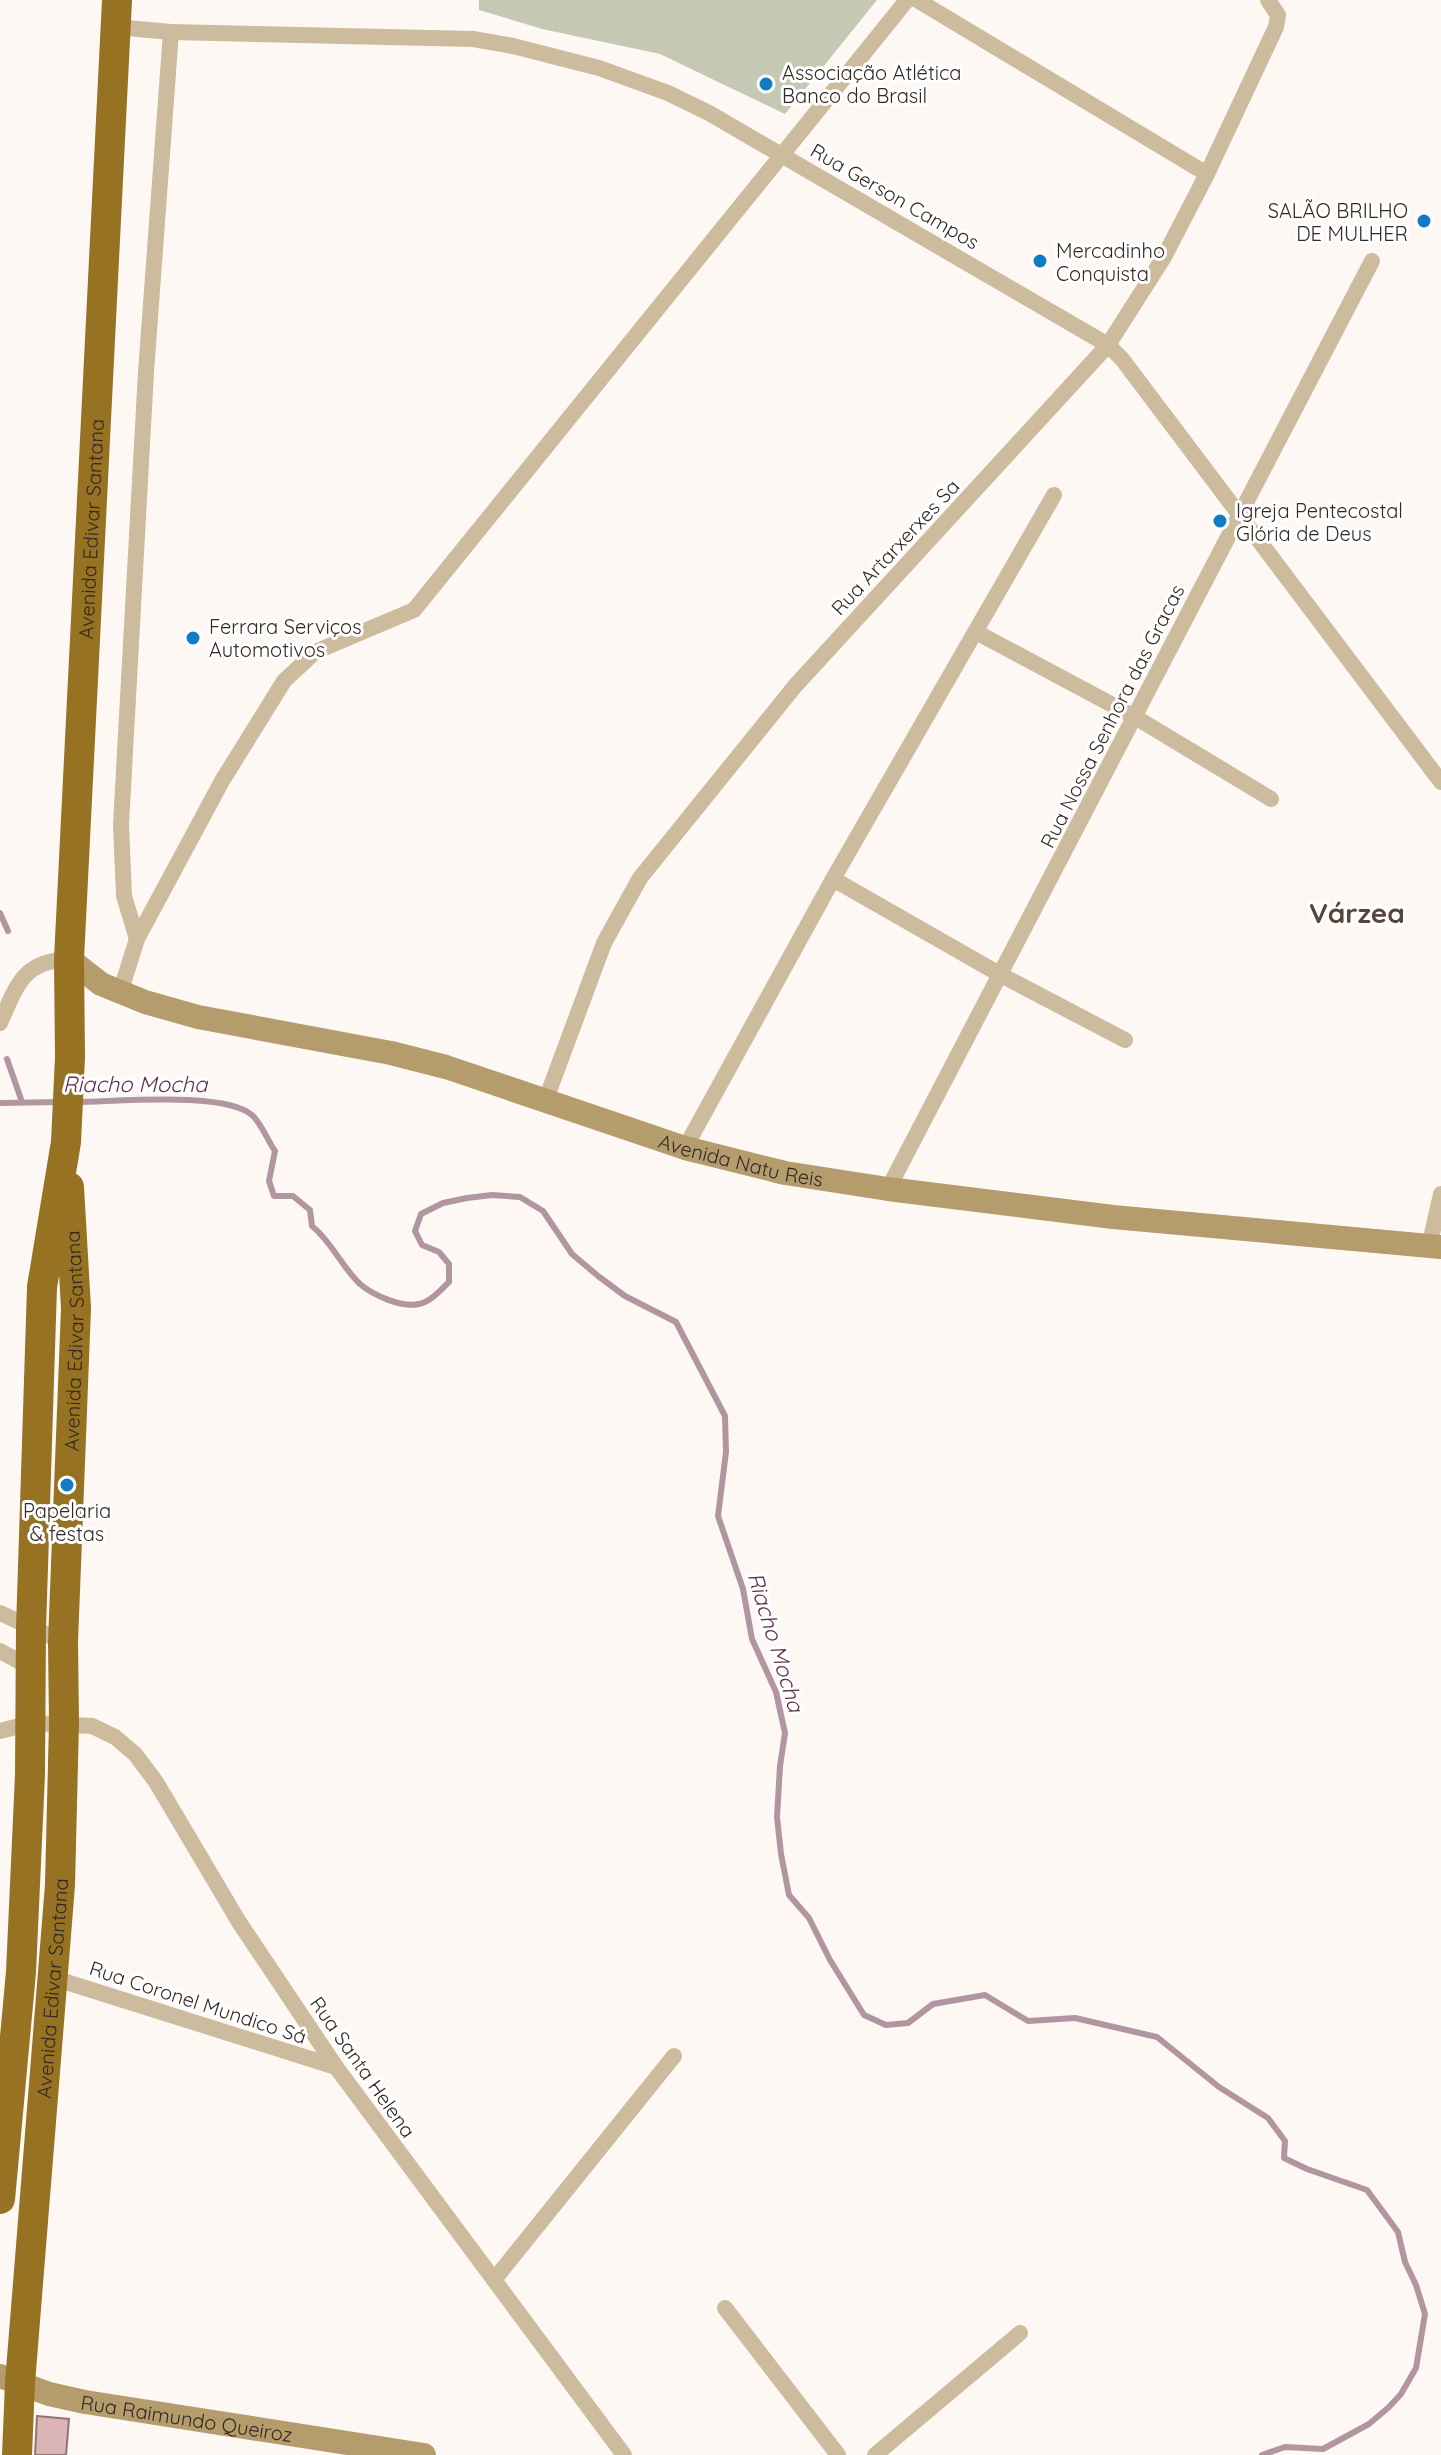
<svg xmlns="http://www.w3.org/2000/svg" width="1441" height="2455" font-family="Quicksand,sans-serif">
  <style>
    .green { fill: #c5c9b3 }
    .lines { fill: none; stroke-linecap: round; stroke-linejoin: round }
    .stream { stroke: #b196a1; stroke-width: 6 }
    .building { fill: #dbb5b5; stroke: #917474; stroke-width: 2 }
    .street { stroke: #ccbb9c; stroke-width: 16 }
    .secondary { stroke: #b59c6c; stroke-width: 24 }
    .highway { stroke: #967222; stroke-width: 30 }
    .poi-dot { fill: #117cc6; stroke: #fff; stroke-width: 3 }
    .labels { text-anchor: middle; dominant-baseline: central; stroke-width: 6; stroke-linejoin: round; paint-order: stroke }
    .poi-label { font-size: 20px; fill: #332924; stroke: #fff; text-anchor: start }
    .street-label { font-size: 20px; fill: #332924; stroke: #fff }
    .water-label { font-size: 22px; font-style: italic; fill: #5e314b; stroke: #fff }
    .district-label { font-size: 28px; font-weight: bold; fill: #5a4438; stroke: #fff }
  </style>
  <rect width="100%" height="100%" fill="#fef8f5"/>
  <!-- green -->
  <polygon class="green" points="479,0 877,0 785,114 660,54 542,29 479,10"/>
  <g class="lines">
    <!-- stream -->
    <g class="stream">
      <polyline points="0,913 8,931"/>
      <polyline points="7,1059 22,1102"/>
      <path d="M76,1102C115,1102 223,1091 252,1115C261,1123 268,1141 275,1151L269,1181L274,1196H293L310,1210L312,1226C332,1242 341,1266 360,1284C373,1295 401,1308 419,1304C430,1302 441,1290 449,1282V1264L439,1252L422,1245L415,1231L421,1214L443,1203L467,1198L492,1195L520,1197L543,1211L572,1254L598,1276L625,1296L676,1322L725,1416L726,1452L718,1516L743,1589L752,1639L776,1692L785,1733L780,1766L777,1817L781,1854L789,1895L809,1918L830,1960L864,2015L886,2025L908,2023L933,2004L985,1995L1028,2021L1075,2018L1157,2037L1219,2087L1268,2118L1285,2141L1284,2158L1307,2169L1367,2190L1398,2232L1405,2262L1416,2285L1425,2314L1416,2368L1401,2394L1389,2407L1369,2424L1323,2449L1285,2447L1262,2455"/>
      <polyline points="0,1103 60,1102"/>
    </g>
  </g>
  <!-- building -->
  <polygon class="building" points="37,2416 69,2419 66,2455 35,2455"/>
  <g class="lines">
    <!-- street -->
    <g class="street">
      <polyline points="917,0 1207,174"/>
      <polyline points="116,27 171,32 473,39 513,46 599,68 668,93 709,113 1108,345 1122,359 1441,782"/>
      <polyline points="976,632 1135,717 1271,799"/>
      <polyline points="833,879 1001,975 1125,1040"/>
      <polyline points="137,939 124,896 121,825 146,372 171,32"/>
      <polyline points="120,993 137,939 222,781 284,681 315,652 414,610 907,0"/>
      <path d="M0,1023C17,985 23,961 69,959"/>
      <polyline points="545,1102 604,943 640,878 795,686 1108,345 1164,257 1207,174 1276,27 1278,15 1268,0"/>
      <polyline points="685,1148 833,879 1054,495"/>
      <polyline points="888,1189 1372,261"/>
      <polyline points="1429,1247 1441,1194"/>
      <polyline points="0,1613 63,1642"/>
      <polyline points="0,1651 31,1668"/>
      <polyline points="0,1731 31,1723 92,1726 115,1737 135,1754 156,1782 239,1922 336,2067 624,2455"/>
      <polyline points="47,1976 336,2067"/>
      <polyline points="494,2280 674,2056"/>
      <polyline points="725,2308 838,2455"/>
      <polyline points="875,2455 1020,2333"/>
    </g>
    <!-- secondary -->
    <g class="secondary">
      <path id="s1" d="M69,959L101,984L145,1002L198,1017L391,1053L446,1067L685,1148L785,1173L888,1189L1113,1217L1441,1247"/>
      <path id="s2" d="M0,2376L49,2394L85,2402L424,2455"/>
    </g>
    <!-- highway -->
    <g class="highway">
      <path id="s3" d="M0,2199L21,1972L30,1775L31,1629L42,1287L66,1142L70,1057L69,959L117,0"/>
      <path id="s4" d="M17,2455L20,2383L60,1885L64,1723L63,1642L76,1308L69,1187"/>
    </g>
  </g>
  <!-- markers -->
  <g class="poi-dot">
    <circle cx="766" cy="84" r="8"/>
    <circle cx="1424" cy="221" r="8"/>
    <circle cx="1040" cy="261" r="8"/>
    <circle cx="1220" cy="521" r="8"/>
    <circle cx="193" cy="638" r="8"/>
    <circle cx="67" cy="1485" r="8"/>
  </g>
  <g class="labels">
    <!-- poi labels -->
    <g class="poi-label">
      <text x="782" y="72">Associação Atlética<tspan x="782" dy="23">Banco do Brasil</tspan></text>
      <text x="1408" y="210" text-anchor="end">SALÃO BRILHO<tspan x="1408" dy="23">DE MULHER</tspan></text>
      <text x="1056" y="250">Mercadinho<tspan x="1056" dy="23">Conquista</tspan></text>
      <text x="1236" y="510">Igreja Pentecostal<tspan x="1236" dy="23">Glória de Deus</tspan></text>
      <text x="209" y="626">Ferrara Serviços<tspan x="209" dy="23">Automotivos</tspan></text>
      <text x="67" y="1510" text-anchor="middle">Papelaria<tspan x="67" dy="23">&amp; festas</tspan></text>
    </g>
    <!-- street labels -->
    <g class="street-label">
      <text transform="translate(895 196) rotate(30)">Rua Gerson Campos</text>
      <text stroke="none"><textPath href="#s3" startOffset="1674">Avenida Edivar Santana</textPath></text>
      <text transform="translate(895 547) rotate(-47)">Rua Artarxerxes Sa</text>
      <text transform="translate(1112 716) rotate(-63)">Rua Nossa Senhora das Gracas</text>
      <text stroke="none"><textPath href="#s1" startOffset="706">Avenida Natu Reis</textPath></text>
      <text stroke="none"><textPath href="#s4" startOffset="1116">Avenida Edivar Santana</textPath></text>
      <text stroke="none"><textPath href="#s4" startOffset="468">Avenida Edivar Santana</textPath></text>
      <text transform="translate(198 2002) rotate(18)">Rua Coronel Mundico Sá</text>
      <text transform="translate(363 2067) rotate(55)">Rua Santa Helena</text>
      <text stroke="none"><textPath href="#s2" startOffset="192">Rua Raimundo Queiroz</textPath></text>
    </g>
    <!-- water labels -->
    <g class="water-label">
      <text x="135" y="1084">Riacho Mocha</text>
      <text transform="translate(776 1642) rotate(73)">Riacho Mocha</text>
    </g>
    <!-- district labels -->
    <g class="district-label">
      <text x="1357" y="912">Várzea</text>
    </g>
  </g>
</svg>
